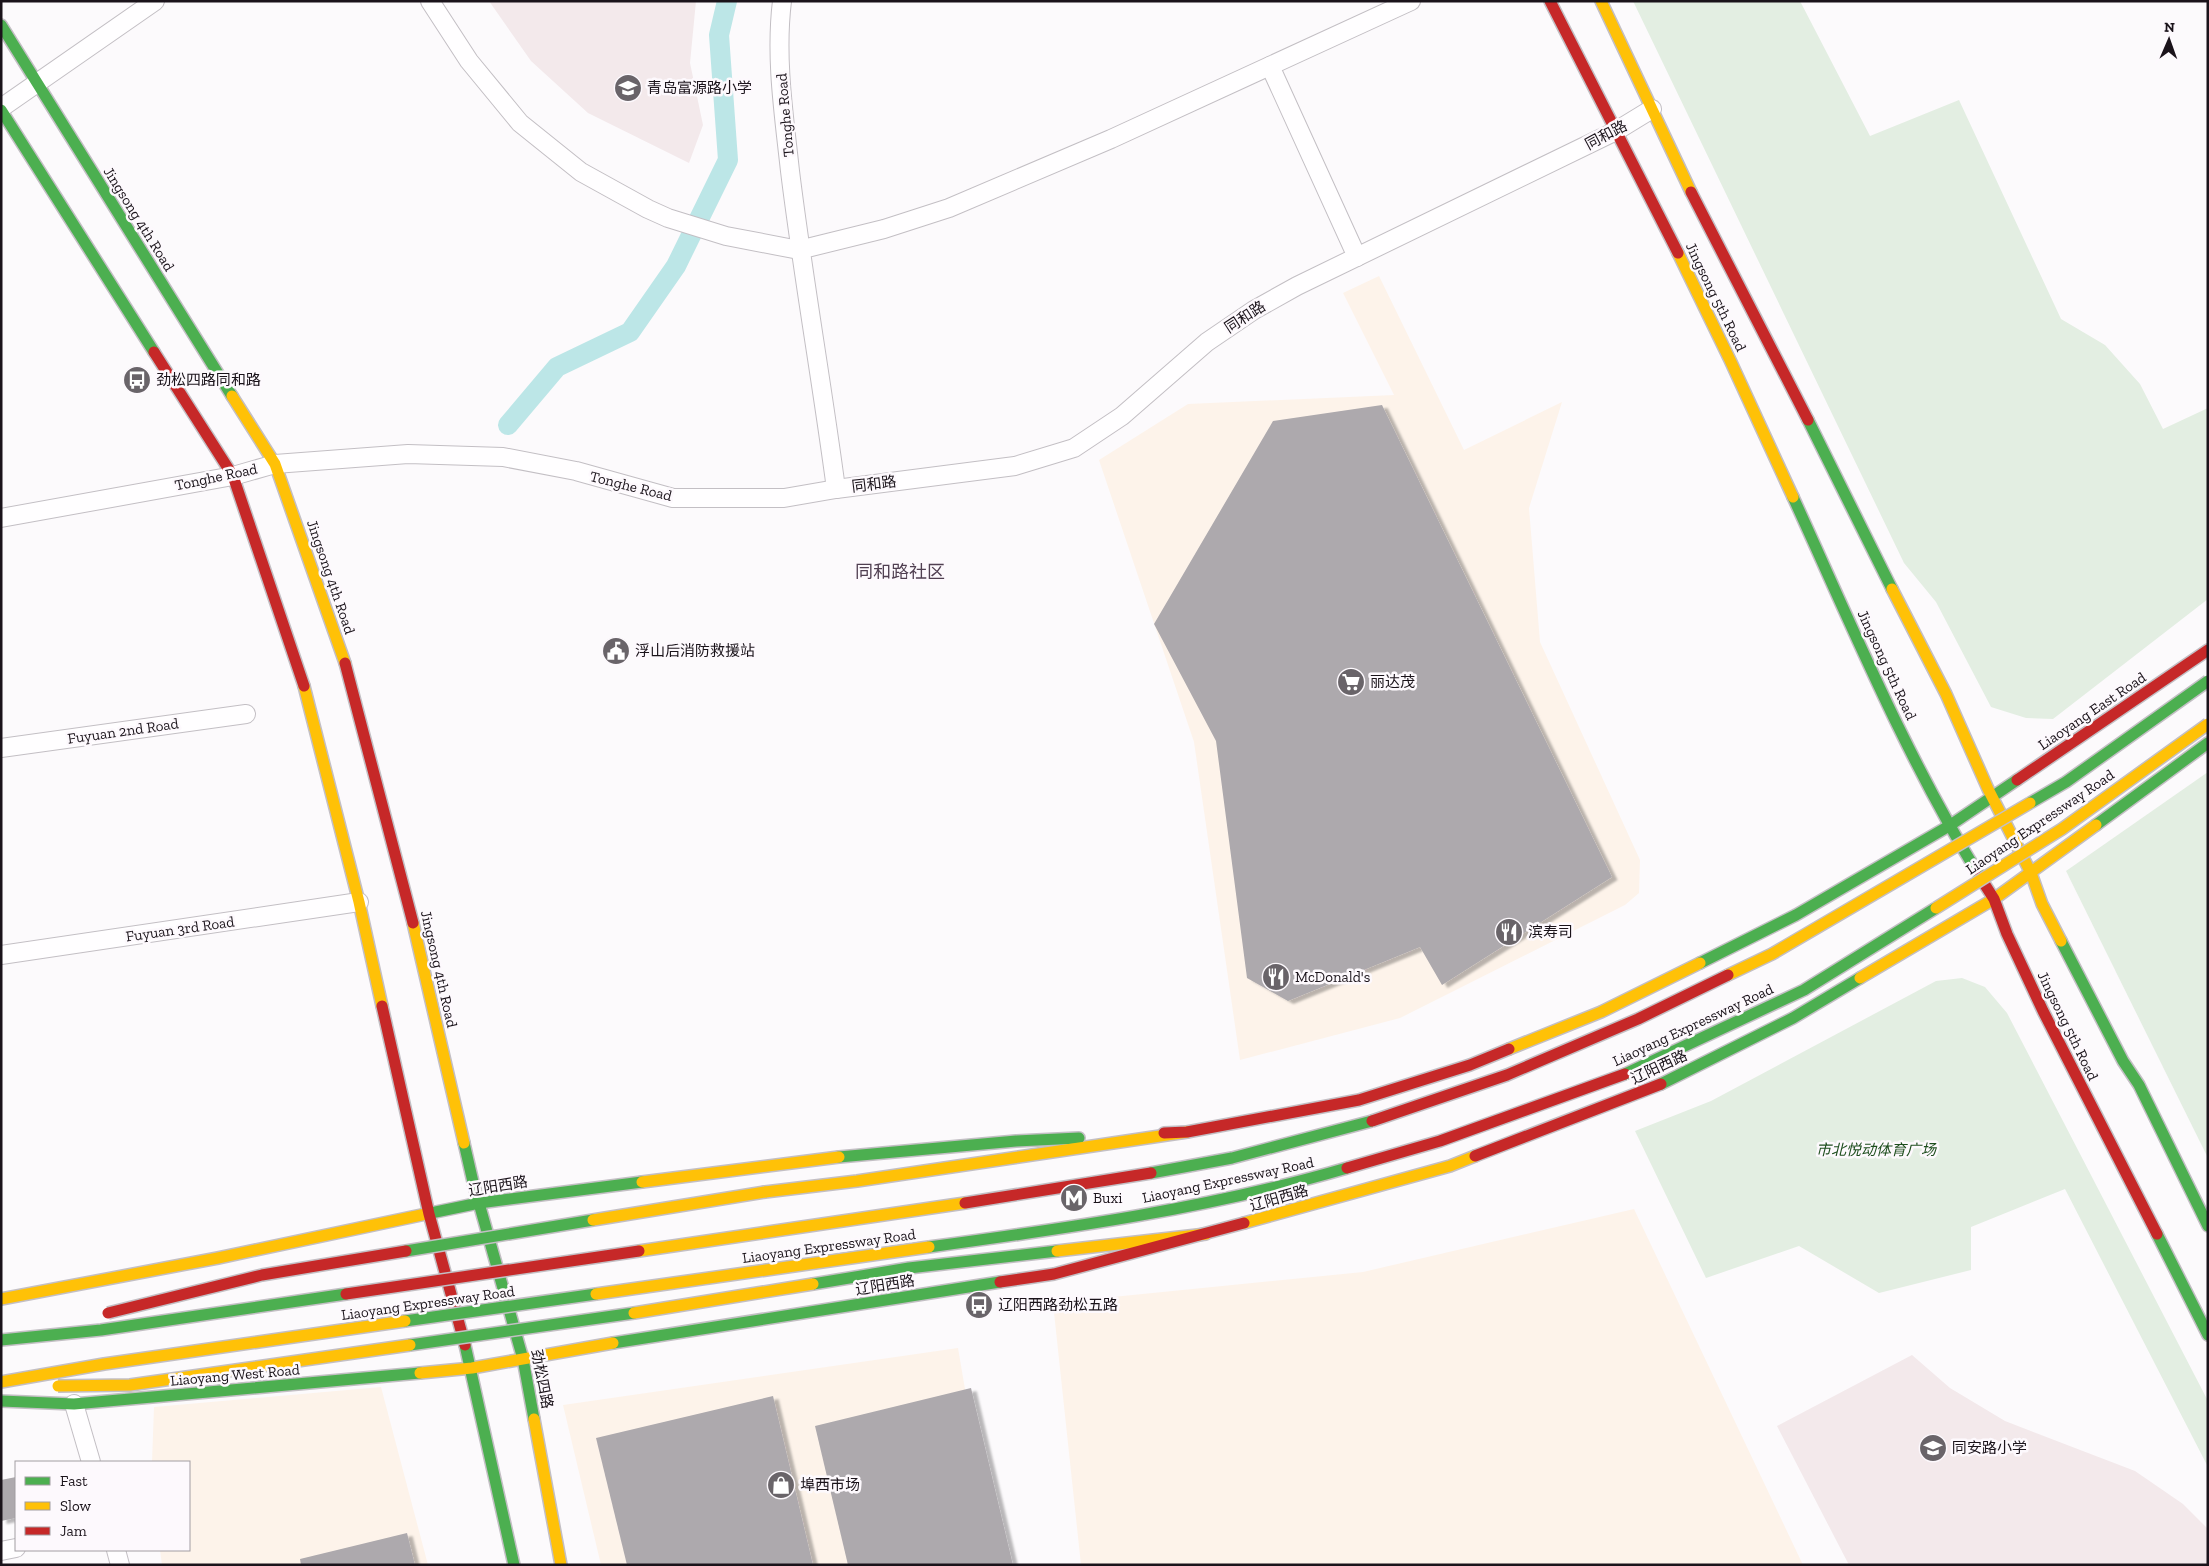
<svg xmlns="http://www.w3.org/2000/svg" width="2209" height="1566" font-family="'Zilla Slab','Noto Sans SC',serif">
  <style>
    .commercial { fill: #fdf3ea }
    .education { fill: #f3e9eb }
    .green { fill: #e3eee2 }
    .lines { fill: none; stroke-linecap: round; stroke-linejoin: round }
    .canal { stroke: #bce6e7; stroke-width: 20 }
    .building { fill: #ada9ad; filter: url(#shadow) }
    .street-casing { stroke: #c3bfc4; stroke-width: 20 }
    .fast-casing { stroke: #c3bfc4; stroke-width: 14 }
    .slow-casing { stroke: #c3bfc4; stroke-width: 14 }
    .jam-casing { stroke: #c3bfc4; stroke-width: 14 }
    .street { stroke: #fffeff; stroke-width: 18 }
    .fast { stroke: #4caf50; stroke-width: 11 }
    .slow { stroke: #ffc107; stroke-width: 11 }
    .jam { stroke: #c62828; stroke-width: 11 }
    .fast-bridge-casing { stroke: #c3bfc4; stroke-width: 14; stroke-linecap: butt }
    .slow-bridge-casing { stroke: #c3bfc4; stroke-width: 14; stroke-linecap: butt }
    .jam-bridge-casing { stroke: #c3bfc4; stroke-width: 14; stroke-linecap: butt }
    .fast-bridge { stroke: #4caf50; stroke-width: 11 }
    .slow-bridge { stroke: #ffc107; stroke-width: 11 }
    .jam-bridge { stroke: #c62828; stroke-width: 11 }
    .labels { text-anchor: middle; dominant-baseline: central; stroke-width: 5; stroke-linejoin: round; paint-order: stroke }
    .poi-label { font-size: 15px; fill: #1a131a; stroke: #fdf9fd; text-anchor: start }
    .street-label { font-size: 15px; fill: #1a131a; stroke: #fdf9fd }
    .park-label { font-size: 15px; font-style: italic; fill: #1e4e1e; stroke: #fdf9fd }
    .quarter-label { font-size: 18px; fill: #503f51; stroke: #fdf9fd }
  </style>
  <defs>
    <filter id="shadow"><feDropShadow dx="5.5" dy="3" stdDeviation="1" flood-color="#0004"/></filter>
  </defs>
  <rect width="100%" height="100%" fill="#fcfafc"/>
  <!-- commercial -->
  <g class="commercial">
    <polygon points="1379,276 1464,450 1562,402 1529,508 1540,642 1640,860 1639,893 1625,905 1400,1018 1240,1060 1194,742 1099,460 1188,404 1394,395 1343,293"/>
    <polygon points="1634,1209 1803,1565 1081,1565 1053,1303 1363,1272"/>
    <polygon points="958,1348 995,1565 601,1565 563,1405"/>
    <polygon points="381,1387 428,1565 162,1565 160,1550 189,1550 189,1462 152,1462 154,1407"/>
  </g>
  <!-- education -->
  <g class="education">
    <polygon points="489,1 696,1 690,63 703,125 689,163 588,113 531,61"/>
    <polygon points="1912,1355 1950,1388 2005,1421 2135,1471 2183,1504 2208,1529 2208,1565 1849,1565 1777,1426"/>
  </g>
  <!-- green -->
  <g class="green">
    <polygon points="1633,1 1800,1 1870,136 1959,100 2061,319 2105,345 2140,384 2163,429 2208,408 2208,599 2053,719 2026,718 1991,707 1936,602 1904,563"/>
    <polygon points="2208,772 2208,1158 2066,871"/>
    <polygon points="1962,978 1985,987 2007,1013 2208,1401 2208,1467 2065,1189 1971,1227 1971,1270 1879,1293 1799,1246 1706,1278 1635,1131 1711,1101 1936,981"/>
  </g>
  <g class="lines">
    <!-- canal -->
    <polyline class="canal" points="508,425 557,367 630,332 676,266 728,160 719,35 727,1"/>
  </g>
  <!-- building -->
  <g class="building">
    <polygon points="1382,405 1612,877 1442,985 1420,947 1288,1001 1247,978 1216,741 1154,624 1273,421"/>
    <polygon points="971,1388 1013,1565 848,1565 815,1426"/>
    <polygon points="773,1396 813,1565 627,1565 596,1438"/>
    <polygon points="16,1477 16,1518 1,1521 1,1480"/>
    <polygon points="407,1533 415,1565 301,1565 300,1559"/>
  </g>
  <g class="lines">
    <!-- street casing -->
    <g class="street-casing">
      <g id="street">
        <polyline points="430,1 469,61 520,123 581,172 648,209 668,218 726,236 799,250 884,229 949,208 1111,139 1411,1"/>
        <path d="M782,1C775,58 784,115 790,171C803,277 822,383 836,489"/>
        <polyline points="1270,66 1357,257"/>
        <polyline points="1,108 155,1"/>
        <polyline points="1,518 233,476 275,464 408,454 503,457 576,471 673,498 784,498 836,489 1015,466 1074,448 1122,416 1207,342 1254,310 1297,286 1616,131 1652,109"/>
        <polyline points="1,748 246,714"/>
        <polyline points="1,955 359,902"/>
        <polyline points="74,1404 91,1462"/>
        <polyline points="116,1550 120,1565"/>
        <polyline points="1,1551 16,1548"/>
      </g>
    </g>
    <!-- fast casing -->
    <g class="fast-casing">
      <g id="fast">
        <polyline points="1,25 232,396"/>
        <polyline points="1,110 154,352"/>
        <polyline points="1808,420 1892,589"/>
        <path d="M1793,497C1852,626 1906,757 1980,877"/>
        <polyline points="2096,825 2208,743"/>
        <polyline points="2061,941 2123,1061 2139,1085 2208,1226"/>
        <polyline points="1700,963 1796,915 1949,826 2017,780"/>
        <polyline points="1661,1084 1793,1018 1860,978"/>
        <polyline points="464,1143 473,1182 523,1359 534,1419"/>
        <polyline points="839,1157 1016,1141 1079,1138"/>
        <polyline points="426,1214 479,1203 642,1182"/>
        <polyline points="2157,1234 2208,1335"/>
        <polyline points="813,1284 909,1268 1057,1251"/>
        <polyline points="613,1343 1000,1282"/>
        <polyline points="465,1345 514,1565"/>
        <polyline points="1,1401 74,1404 420,1373"/>
      </g>
    </g>
    <!-- slow casing -->
    <g class="slow-casing">
      <g id="slow">
        <polyline points="1601,1 1691,192"/>
        <polyline points="1678,253 1730,360 1793,497"/>
        <polyline points="232,396 275,464 345,663"/>
        <polyline points="1892,589 1946,694 1988,789 2031,873 2042,904 2061,941"/>
        <polyline points="304,686 359,902 382,1006"/>
        <polyline points="413,923 464,1143"/>
        <polyline points="1860,978 1994,899 2096,825"/>
        <polyline points="1509,1049 1601,1012 1700,963"/>
        <polyline points="642,1182 839,1157"/>
        <polyline points="765,1192 857,1181 1187,1132"/>
        <polyline points="1244,1223 1450,1166 1475,1156"/>
        <polyline points="1057,1251 1206,1234"/>
        <polyline points="1,1299 218,1258 426,1214"/>
        <polyline points="420,1373 472,1368 613,1343"/>
        <polyline points="534,1419 561,1565"/>
      </g>
    </g>
    <!-- jam casing -->
    <g class="jam-casing">
      <g id="jam">
        <polyline points="1550,1 1678,253"/>
        <polyline points="1691,192 1808,420"/>
        <polyline points="154,352 233,476 304,686"/>
        <polyline points="345,663 413,923"/>
        <polyline points="2017,780 2208,650"/>
        <polyline points="1980,877 1994,899 2007,934 2043,1011 2157,1234"/>
        <polyline points="382,1006 429,1214 465,1345"/>
        <polyline points="1164,1133 1187,1132 1359,1100 1470,1065 1509,1049"/>
        <polyline points="1475,1156 1661,1084"/>
        <polyline points="1000,1282 1054,1274 1244,1223"/>
      </g>
    </g>
    <!-- street -->
    <use href="#street" class="street"/>
    <!-- fast -->
    <use href="#fast" class="fast"/>
    <!-- slow -->
    <use href="#slow" class="slow"/>
    <!-- jam -->
    <use href="#jam" class="jam"/>
    <!-- fast-bridge casing -->
    <g class="fast-bridge-casing">
      <g id="fast-bridge">
        <polyline points="2030,803 2066,782 2208,681"/>
        <polyline points="1625,1074 1804,990 1936,908"/>
        <polyline points="1151,1173 1232,1158 1372,1121"/>
        <path d="M929,1247C1069,1228 1211,1208 1347,1168"/>
        <polyline points="406,1251 593,1220"/>
        <polyline points="405,1321 596,1294"/>
        <polyline points="1,1340 101,1330 346,1294"/>
        <polyline points="410,1345 634,1313"/>
      </g>
    </g>
    <!-- slow-bridge casing -->
    <g class="slow-bridge-casing">
      <g id="slow-bridge">
        <polyline points="1936,908 2062,829 2208,724"/>
        <polyline points="1728,975 1772,954 2030,803"/>
        <polyline points="593,1220 765,1192"/>
        <polyline points="639,1251 965,1203"/>
        <polyline points="596,1294 929,1247"/>
        <polyline points="634,1313 813,1284"/>
        <polyline points="1,1382 104,1364 405,1321"/>
        <polyline points="58,1386 130,1385 410,1345"/>
      </g>
    </g>
    <!-- jam-bridge casing -->
    <g class="jam-bridge-casing">
      <g id="jam-bridge">
        <polyline points="1372,1121 1507,1075 1638,1019 1728,975"/>
        <polyline points="1347,1168 1440,1141 1625,1074"/>
        <polyline points="965,1203 1151,1173"/>
        <polyline points="346,1294 639,1251"/>
        <polyline points="108,1313 262,1275 406,1251"/>
      </g>
    </g>
    <!-- fast-bridge -->
    <use href="#fast-bridge" class="fast-bridge"/>
    <!-- slow-bridge -->
    <use href="#slow-bridge" class="slow-bridge"/>
    <!-- jam-bridge -->
    <use href="#jam-bridge" class="jam-bridge"/>
  </g>
  <!-- icons -->
  <defs>
    <g id="school-disc" transform="scale(1.4375)"><circle r="9.5" fill="#696469" stroke="#fdf9fd"/><path d="M0-5L7-2L0 1L-7-2ZM-4 1L0 2.5L4 1V4Q0 6-4 4Z" fill="#fff"/></g>
    <g id="bus-disc" transform="scale(1.4375)"><circle r="9.5" fill="#696469" stroke="#fdf9fd"/><path d="M-5-6H5V4H4V6H2V4H-2V6H-4V4H-5ZM-3.5-4V0h7V-4ZM-3.5 1.2v1.5H-2V1.2ZM2 1.2v1.5H3.5V1.2Z" fill="#fff"/></g>
    <g id="civic-disc" transform="scale(1.4375)"><circle r="9.5" fill="#696469" stroke="#fdf9fd"/><path d="M-.6-6.5H3V-4.5H.6V-3L4-1V1h2V6H-6V1h2V-1L-.6-3ZM-1.2 2.5V6h2.4V2.5Z" fill="#fff"/></g>
    <g id="supermarket-disc" transform="scale(1.4375)"><circle r="9.5" fill="#696469" stroke="#fdf9fd"/><path d="M-6-5.5h2.5l.6 2H6L4.5 2H-2.5L-4.4-4H-6ZM-1.5 3.2a1.3 1.3 0 1 0 .1 0ZM3 3.2a1.3 1.3 0 1 0 .1 0Z" fill="#fff"/></g>
    <g id="restaurant-disc" transform="scale(1.4375)"><circle r="9.5" fill="#696469" stroke="#fdf9fd"/><path d="M-5-6h1v4h1v-4h1v4h1v-4h1v5L-1.5 .5V6h-2V.5L-5-1ZM5-6V6H3V1.5H1.5Q1.5-4 5-6Z" fill="#fff"/></g>
    <g id="metro-disc" transform="scale(1.4375)"><circle r="9.5" fill="#696469" stroke="#fdf9fd"/><path d="M-5.5 5V-5H-3L0 0L3-5H5.5V5H3V-.5L0 4L-3-.5V5Z" fill="#fff"/></g>
    <g id="shop-disc" transform="scale(1.4375)"><circle r="9.5" fill="#696469" stroke="#fdf9fd"/><path d="M-5-2.5h2.3a2.7 3.5 0 0 1 5.4 0H5L5.5 6h-11ZM-1.5-2.5h3a1.5 2.3 0 0 0-3 0Z" fill="#fff"/></g>
  </defs>
  <g fill-rule="evenodd">
    <use href="#school-disc" x="628" y="88"/>
    <use href="#bus-disc" x="137" y="380"/>
    <use href="#civic-disc" x="616" y="651"/>
    <use href="#supermarket-disc" x="1351" y="682"/>
    <use href="#restaurant-disc" x="1509" y="932"/>
    <use href="#restaurant-disc" x="1276" y="977"/>
    <use href="#metro-disc" x="1074" y="1198"/>
    <use href="#bus-disc" x="979" y="1305"/>
    <use href="#school-disc" x="1933" y="1448"/>
    <use href="#shop-disc" x="781" y="1485"/>
  </g>
  <g class="labels">
    <!-- poi labels -->
    <g class="poi-label">
      <text x="647" y="88">青岛富源路小学</text>
      <text x="156" y="380">劲松四路同和路</text>
      <text x="635" y="651">浮山后消防救援站</text>
      <text x="1370" y="682">丽达茂</text>
      <text x="1528" y="932">滨寿司</text>
      <text x="1295" y="977">McDonald's</text>
      <text x="1093" y="1198">Buxi</text>
      <text x="998" y="1305">辽阳西路劲松五路</text>
      <text x="1952" y="1448">同安路小学</text>
      <text x="800" y="1485">埠西市场</text>
    </g>
    <!-- street labels -->
    <g class="street-label">
      <text transform="translate(785 115) rotate(-95)">Tonghe Road</text>
      <text transform="translate(1606 135) rotate(-28)">同和路</text>
      <text transform="translate(139 219) rotate(58)">Jingsong 4th Road</text>
      <text transform="translate(1716 297) rotate(64)">Jingsong 5th Road</text>
      <text transform="translate(1245 317) rotate(-33)">同和路</text>
      <text transform="translate(216 477) rotate(-12)">Tonghe Road</text>
      <text transform="translate(874 484) rotate(-7)">同和路</text>
      <text transform="translate(631 486) rotate(14)">Tonghe Road</text>
      <text transform="translate(331 577) rotate(71)">Jingsong 4th Road</text>
      <text transform="translate(1887 665) rotate(65)">Jingsong 5th Road</text>
      <text transform="translate(2092 711) rotate(-34)">Liaoyang East Road</text>
      <text transform="translate(123 731) rotate(-8)">Fuyuan 2nd Road</text>
      <text transform="translate(2040 822) rotate(-34)">Liaoyang Expressway Road</text>
      <text transform="translate(180 929) rotate(-8)">Fuyuan 3rd Road</text>
      <text transform="translate(439 969) rotate(77)">Jingsong 4th Road</text>
      <text transform="translate(1693 1025) rotate(-25)">Liaoyang Expressway Road</text>
      <text transform="translate(2068 1026) rotate(64)">Jingsong 5th Road</text>
      <text transform="translate(1659 1067) rotate(-25)">辽阳西路</text>
      <text transform="translate(1228 1180) rotate(-12)">Liaoyang Expressway Road</text>
      <text transform="translate(498 1186) rotate(-9)">辽阳西路</text>
      <text transform="translate(1279 1198) rotate(-16)">辽阳西路</text>
      <text transform="translate(829 1246) rotate(-8)">Liaoyang Expressway Road</text>
      <text transform="translate(885 1285) rotate(-9)">辽阳西路</text>
      <text transform="translate(428 1303) rotate(-8)">Liaoyang Expressway Road</text>
      <text transform="translate(235 1375) rotate(-5)">Liaoyang West Road</text>
      <text transform="translate(542 1379) rotate(79)">劲松四路</text>
    </g>
    <!-- park labels -->
    <g class="park-label">
      <text x="1876" y="1150">市北悦动体育广场</text>
    </g>
    <!-- quarter labels -->
    <g class="quarter-label">
      <text x="900" y="572">同和路社区</text>
    </g>
  </g>
  <!-- border -->
  <rect width="2209" height="1566" fill="none" stroke="#1a131a" stroke-width="5"/>
  <!-- legend -->
  <rect x="15" y="1461" width="175" height="90" fill="#fdf9fd" stroke="#a29da2"/>
  <rect x="25" y="1477" width="25" height="8" fill="#4caf50" stroke="#a29da2"/>
  <text x="60" y="1486" font-size="15" fill="#1a131a">Fast</text>
  <rect x="25" y="1502" width="25" height="8" fill="#ffc107" stroke="#a29da2"/>
  <text x="60" y="1511" font-size="15" fill="#1a131a">Slow</text>
  <rect x="25" y="1527" width="25" height="8" fill="#c62828" stroke="#a29da2"/>
  <text x="60" y="1536" font-size="15" fill="#1a131a">Jam</text>
  <!-- north arrow -->
  <g transform="translate(2169 40) rotate(2)" stroke="#fdf9fd" stroke-width="4" paint-order="stroke">
  <path d="M0-4L9 19L0 12L-9 19Z" fill="#1a131a"/>
  <text y="-8" font-size="14" font-weight="bold" text-anchor="middle" fill="#1a131a">N</text>
  </g>
</svg>
